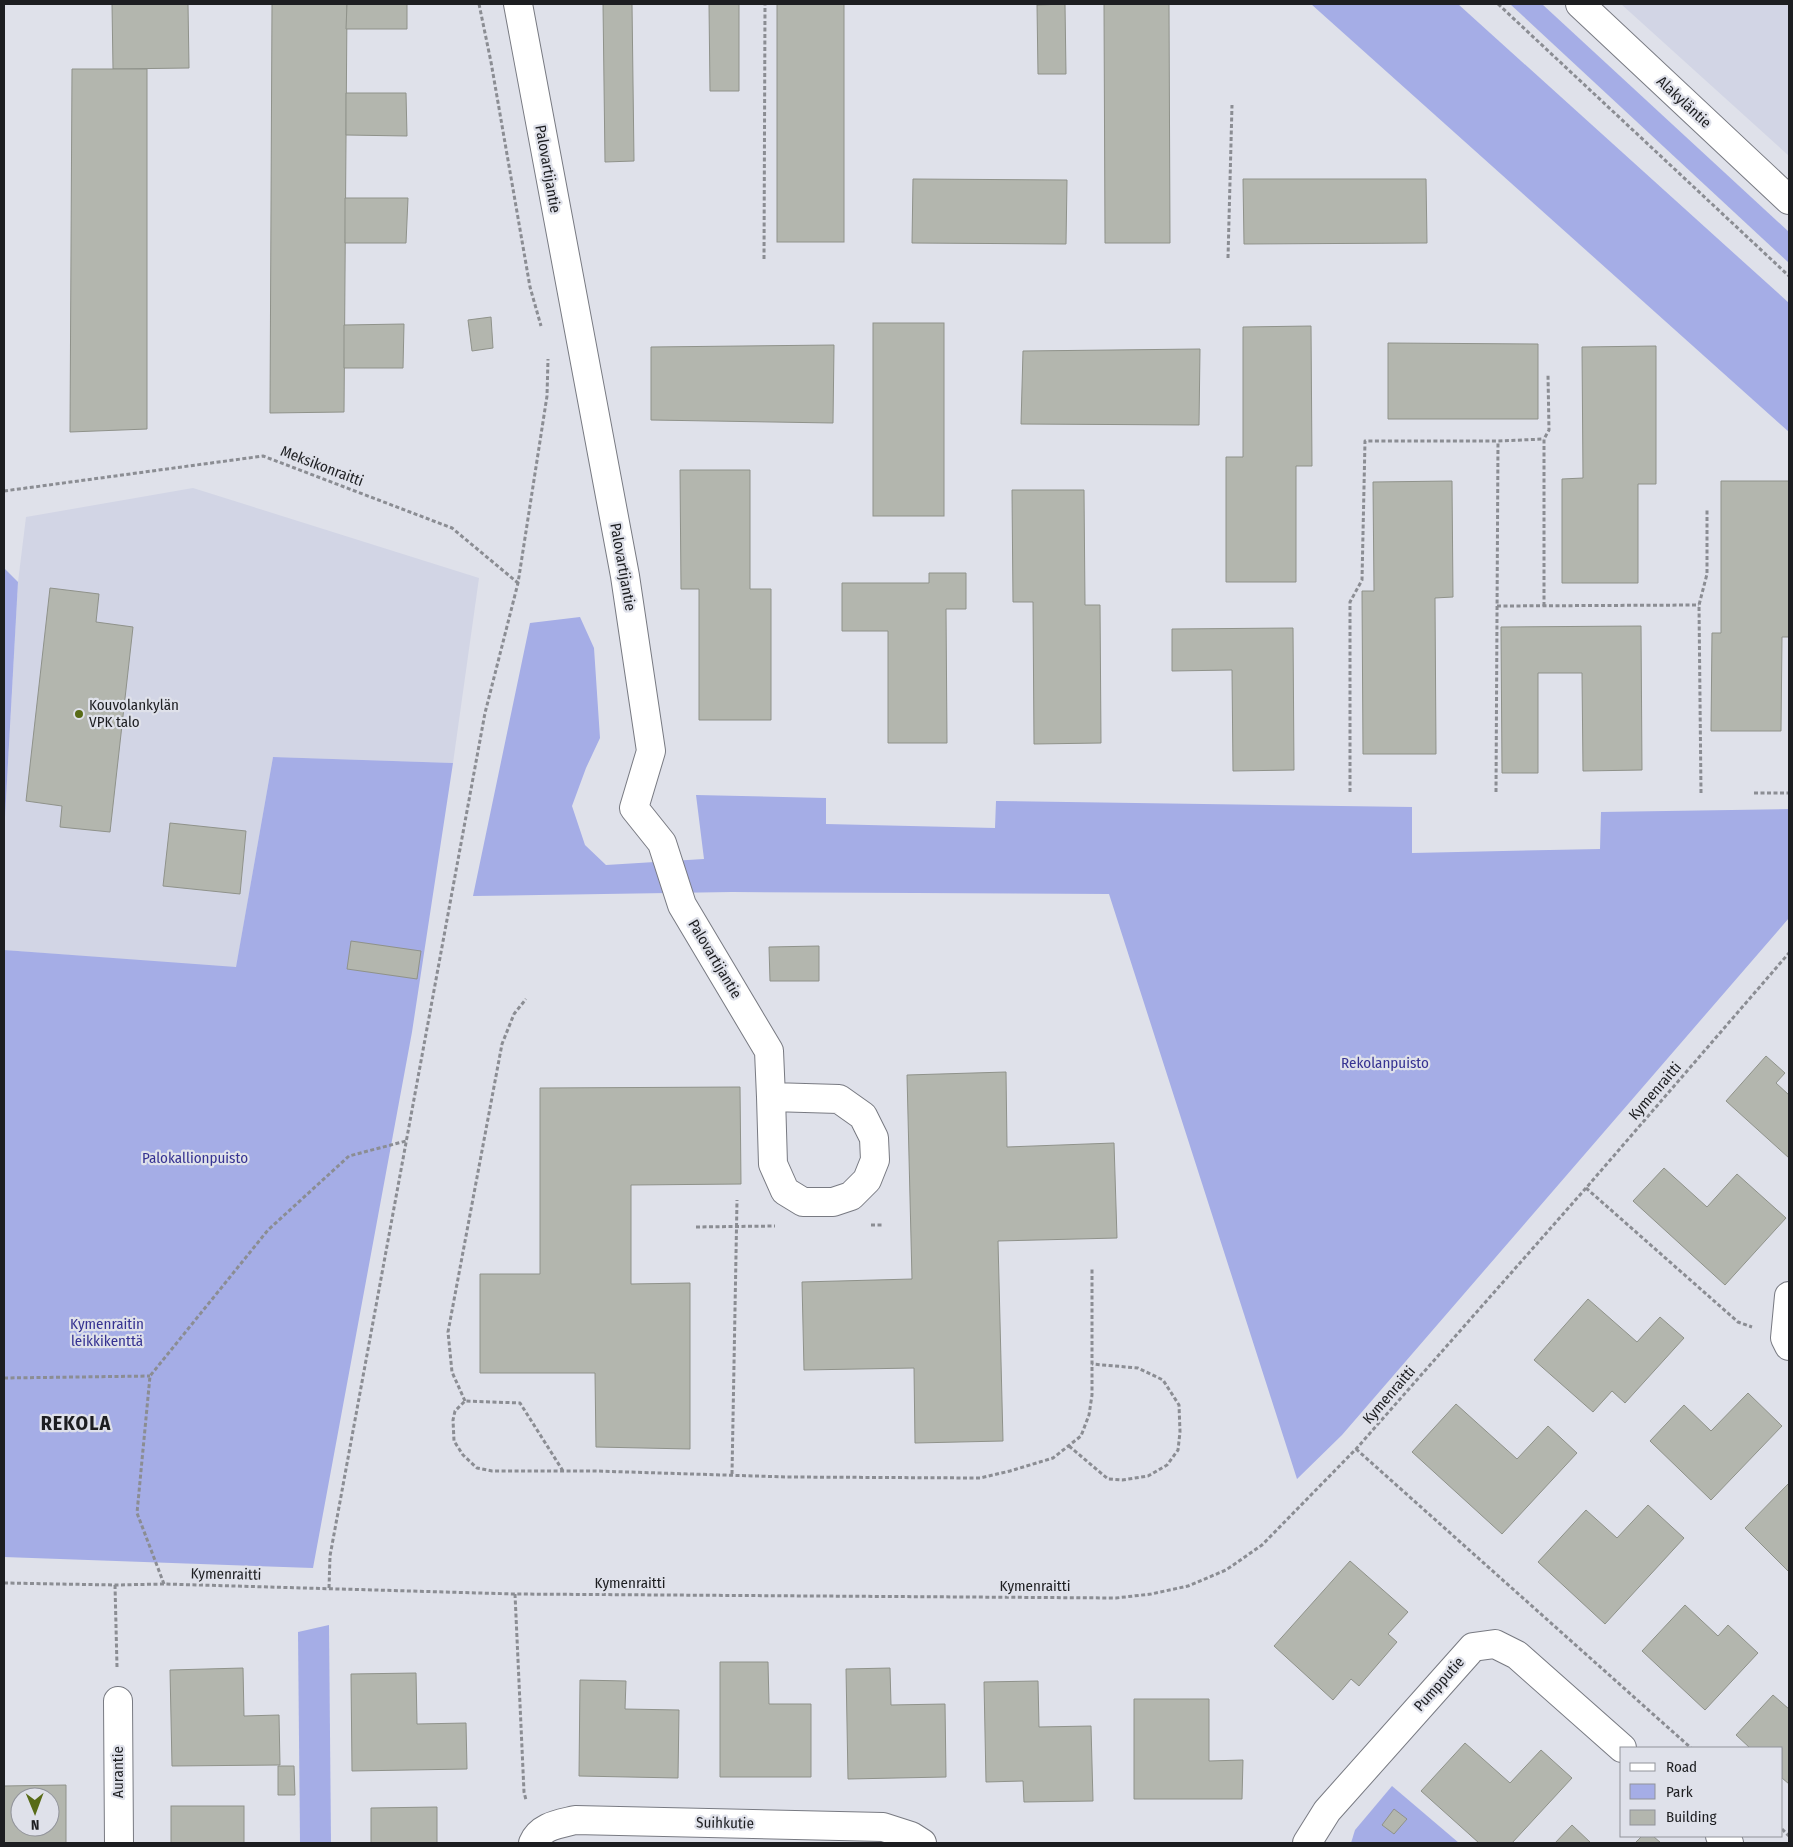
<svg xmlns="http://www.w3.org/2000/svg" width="1793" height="1847" font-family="'Fira Sans Condensed',sans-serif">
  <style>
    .built { fill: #d2d5e5 }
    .green { fill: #a5ade6 }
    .building { fill: #b3b6ae; stroke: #8f928a; fill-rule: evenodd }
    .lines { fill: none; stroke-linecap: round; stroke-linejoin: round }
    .minor-casing { stroke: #787a82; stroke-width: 30 }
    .tertiary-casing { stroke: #787a82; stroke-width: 30 }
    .path { stroke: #8b8d93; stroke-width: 3; stroke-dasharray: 4 2.5; stroke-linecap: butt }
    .minor { stroke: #fff; stroke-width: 28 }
    .tertiary { stroke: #fff; stroke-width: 28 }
    .poi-dot { fill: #586b17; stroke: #dfe1ea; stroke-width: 2 }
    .labels { text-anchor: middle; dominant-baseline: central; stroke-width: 4.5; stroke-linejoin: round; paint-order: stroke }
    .street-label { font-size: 15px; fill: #1d1e21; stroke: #dfe1ea }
    .poi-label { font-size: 15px; fill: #1d1e21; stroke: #dfe1ea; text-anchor: start }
    .park-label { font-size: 15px; fill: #363392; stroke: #dfe1ea }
    .district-label { font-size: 20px; font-weight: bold; letter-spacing: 1px; fill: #1d1e21; stroke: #dfe1ea }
  </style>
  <rect width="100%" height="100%" fill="#dfe1ea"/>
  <!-- built -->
  <g class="built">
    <polygon points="1621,4 1789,4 1789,156"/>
    <polygon points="193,488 479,578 453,763 273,757 236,968 4,950 4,835 18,582 26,517"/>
  </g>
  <!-- green -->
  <g class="green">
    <polygon points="1311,4 1458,4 1789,303 1789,432"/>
    <polygon points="1510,4 1542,4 1789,232 1789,263"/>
    <polygon points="4,568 18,582 4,835"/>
    <polygon points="580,617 594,648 600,738 586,768 572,806 585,845 606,865 704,859 696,795 826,798 826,824 995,828 996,801 1412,807 1412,853 1600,849 1601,812 1789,809 1789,918 1342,1435 1297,1479 1109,894 732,892 473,896 530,623"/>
    <polygon points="273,757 453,763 412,1032 313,1568 4,1557 4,950 236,967"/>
    <polygon points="329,1625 331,1843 300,1843 298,1632"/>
    <polygon points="1392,1786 1459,1843 1351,1843 1355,1830"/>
  </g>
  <!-- building -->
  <g class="building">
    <polygon points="112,4 188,4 189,68 113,69"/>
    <polygon points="272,4 347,4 344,412 270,413"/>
    <polygon points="347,4 407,4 407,29 346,29"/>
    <polygon points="603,4 632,4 634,161 605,162"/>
    <polygon points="709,4 739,4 739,91 710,91"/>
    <rect x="777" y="4" width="67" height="238"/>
    <polygon points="1065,4 1066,74 1038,74 1037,5"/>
    <polygon points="1104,4 1169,4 1170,243 1105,243"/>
    <polygon points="72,69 147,69 147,429 70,432"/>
    <polygon points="346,93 406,93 407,136 346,135"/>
    <polygon points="913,179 1067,180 1066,244 912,243"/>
    <polygon points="1243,179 1426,179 1427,243 1244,244"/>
    <polygon points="345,198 408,198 406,243 345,243"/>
    <polygon points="491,317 493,348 472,351 468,320"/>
    <rect x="873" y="323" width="71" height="193"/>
    <polygon points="404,324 403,368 344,368 344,325"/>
    <polygon points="1311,326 1312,466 1296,466 1296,582 1226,582 1226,457 1243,457 1243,327"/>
    <polygon points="1388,343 1538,344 1538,419 1388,419"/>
    <polygon points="834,345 833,423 651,420 651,347"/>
    <polygon points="1656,346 1656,484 1638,484 1638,583 1562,583 1562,479 1583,478 1582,347"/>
    <polygon points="1200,349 1199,425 1021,424 1023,351"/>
    <polygon points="680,470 750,470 750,589 771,589 771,720 699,720 699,589 681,589"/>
    <polygon points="1452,481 1453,597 1435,598 1436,754 1363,754 1362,591 1374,591 1373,482"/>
    <polygon points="1721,481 1789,481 1789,637 1782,637 1781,731 1711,731 1712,633 1721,633"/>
    <polygon points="1012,490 1084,490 1085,605 1100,605 1101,743 1034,744 1033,602 1013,602"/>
    <polygon points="929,573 966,573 966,609 946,609 947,743 888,743 888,631 842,631 842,583 929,583"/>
    <polygon points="50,588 99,594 96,622 133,627 110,832 60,827 62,806 26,801"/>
    <polygon points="1641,626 1642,770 1583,771 1582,673 1538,673 1538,773 1502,773 1501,627"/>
    <polygon points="1293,628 1294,770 1233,771 1232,670 1172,671 1172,629"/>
    <polygon points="170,823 246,831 240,894 163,886"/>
    <polygon points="351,941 421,951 417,979 347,969"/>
    <polygon points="819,946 819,981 770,981 769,947"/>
    <polygon points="1766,1056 1785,1073 1776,1083 1789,1095 1789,1158 1726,1101"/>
    <polygon points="1006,1072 1007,1147 1114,1143 1117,1238 998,1241 1003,1441 915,1443 914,1368 804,1370 802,1282 912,1279 907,1075"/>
    <polygon points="740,1087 741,1184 631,1185 631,1284 690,1283 690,1449 596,1447 595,1373 480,1373 480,1274 540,1274 540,1088"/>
    <polygon points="1664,1168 1707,1207 1737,1174 1786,1218 1725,1285 1633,1201"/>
    <polygon points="1588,1299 1637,1342 1660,1317 1684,1338 1625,1403 1612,1391 1593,1412 1534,1360"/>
    <polygon points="1748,1393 1782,1426 1711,1500 1650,1441 1684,1405 1711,1431"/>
    <polygon points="1456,1404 1517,1459 1548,1426 1577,1453 1502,1534 1412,1452"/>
    <polygon points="1789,1483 1789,1572 1745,1528"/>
    <polygon points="1648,1505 1684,1538 1605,1624 1538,1562 1586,1510 1617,1538"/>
    <polygon points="1350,1561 1408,1612 1388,1634 1397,1642 1359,1686 1351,1679 1333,1700 1274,1646"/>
    <polygon points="1685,1605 1718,1636 1728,1625 1758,1653 1705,1710 1642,1651"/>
    <polygon points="720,1662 768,1662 769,1704 811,1704 811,1777 720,1777"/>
    <polygon points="243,1668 244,1716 279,1715 280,1765 172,1766 170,1670"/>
    <polygon points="890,1668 891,1705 945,1704 946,1777 848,1779 846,1669"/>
    <polygon points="416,1673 417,1724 466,1723 467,1769 352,1771 351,1674"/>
    <polygon points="580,1680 626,1681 625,1709 679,1710 678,1778 579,1776"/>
    <polygon points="1038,1681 1039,1727 1091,1726 1093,1801 1024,1802 1023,1781 986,1782 984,1682"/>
    <polygon points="1773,1695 1789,1709 1789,1784 1782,1778 1782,1748 1750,1748 1736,1735"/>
    <polygon points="1134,1699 1209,1699 1209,1761 1243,1760 1242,1799 1134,1799"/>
    <polygon points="1465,1743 1510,1783 1541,1750 1572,1778 1512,1843 1479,1843 1421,1791"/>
    <polygon points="278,1766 294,1766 295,1795 278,1795"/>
    <path d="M66,1785V1843H4V1786ZM20,1797H50V1827H20Z"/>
    <rect x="171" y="1806" width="73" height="37"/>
    <polygon points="437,1807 437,1843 371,1843 371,1808"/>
    <polygon points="1394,1809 1407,1819 1394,1834 1382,1825"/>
    <polygon points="1572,1825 1591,1843 1555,1843"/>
    <polygon points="1642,1836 1653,1836 1661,1843 1635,1843"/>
  </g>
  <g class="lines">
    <!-- minor casing -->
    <g class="minor-casing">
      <g id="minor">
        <polyline points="518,4 625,576 651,751 634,808 662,843 682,905 769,1051 771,1097 773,1164 785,1191 803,1202 833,1202 851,1196 867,1180 875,1160 874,1138 863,1116 839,1099 771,1097"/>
        <polyline points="1789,1296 1785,1338 1789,1346"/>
        <polyline points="118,1701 119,1843"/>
        <polyline points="1720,1836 1729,1843"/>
        <path d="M533,1843C540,1826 559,1824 575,1820L883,1827L911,1836L922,1843"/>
        <polyline points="1307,1843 1327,1811 1473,1647 1495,1644 1517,1655 1622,1748"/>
      </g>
    </g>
    <!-- tertiary casing -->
    <g class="tertiary-casing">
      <polyline id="tertiary" points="1580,4 1789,200"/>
    </g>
    <!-- path -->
    <g class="path">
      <polyline points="479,4 491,62 530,287 541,326"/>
      <polyline points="1498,4 1789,276"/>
      <polyline points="1228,258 1232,105"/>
      <polyline points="764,259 765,4"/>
      <polyline points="4,491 263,456 452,528 518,583"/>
      <polyline points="1497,606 1699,605"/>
      <polyline points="1544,606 1544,439 1549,430 1548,375"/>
      <polyline points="1350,792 1350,602 1362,580 1365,441 1498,441 1544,439"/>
      <polyline points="1496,792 1498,441"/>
      <polyline points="1701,793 1699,605 1707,574 1707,510"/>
      <polyline points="1754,793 1789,793"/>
      <polyline points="1586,1188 1738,1322 1752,1327"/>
      <polyline points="871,1225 883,1225"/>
      <polyline points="696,1227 775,1226"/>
      <polyline points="4,1378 150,1376"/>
      <polyline points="465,1401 452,1372 448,1332 502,1044 514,1014 526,999"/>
      <polyline points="1069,1446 1108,1479 1122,1480 1148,1476 1167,1465 1178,1450 1180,1432 1179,1405 1163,1380 1138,1368 1092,1364"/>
      <polyline points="1356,1449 1691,1748"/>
      <polyline points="563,1471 520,1403 465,1401 455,1411 453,1420 454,1441 463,1455 477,1468 492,1471 596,1471 787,1477 980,1478 1010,1471 1053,1458 1081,1436 1089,1415 1092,1395 1092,1269"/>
      <polyline points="732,1474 737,1200"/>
      <polyline points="4,1583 115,1585 164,1584 515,1594 1116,1598 1151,1594 1188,1586 1226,1570 1262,1545 1356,1449 1586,1188 1789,953"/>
      <polyline points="164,1584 137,1513 150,1376 268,1230 349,1156 406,1141"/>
      <polyline points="115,1585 117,1667"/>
      <polyline points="329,1588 330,1556 485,713 518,583 547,396 548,359"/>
      <polyline points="515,1594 524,1792 526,1800"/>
      <polyline points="1782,1829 1789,1836"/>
    </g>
    <!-- minor -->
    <use href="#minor" class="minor"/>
    <!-- tertiary -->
    <use href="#tertiary" class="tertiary"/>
  </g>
  <!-- markers -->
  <circle class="poi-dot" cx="79" cy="714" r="5"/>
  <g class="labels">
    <!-- street labels -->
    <g class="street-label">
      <text transform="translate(1684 102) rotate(43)">Alakyläntie</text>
      <text transform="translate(548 169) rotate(80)">Palovartijantie</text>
      <text transform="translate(322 466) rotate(21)">Meksikonraitti</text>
      <text transform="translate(623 567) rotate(80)">Palovartijantie</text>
      <text transform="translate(715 959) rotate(59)">Palovartijantie</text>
      <text transform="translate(1655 1091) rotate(-49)">Kymenraitti</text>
      <text transform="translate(1389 1395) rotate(-49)">Kymenraitti</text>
      <text transform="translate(226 1574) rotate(1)">Kymenraitti</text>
      <text x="630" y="1583">Kymenraitti</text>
      <text x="1035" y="1586">Kymenraitti</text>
      <text transform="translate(1439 1684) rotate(-48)">Pumpputie</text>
      <text transform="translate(118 1772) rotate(-90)">Aurantie</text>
      <text transform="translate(725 1823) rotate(1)">Suihkutie</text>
    </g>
    <!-- poi labels -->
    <g class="poi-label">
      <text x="89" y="705">Kouvolankylän<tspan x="89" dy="17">VPK talo</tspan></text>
    </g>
    <!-- park labels -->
    <g class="park-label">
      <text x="1385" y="1063">Rekolanpuisto</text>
      <text x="195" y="1158">Palokallionpuisto</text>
      <text x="107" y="1324">Kymenraitin<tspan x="107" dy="17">leikkikenttä</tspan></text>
    </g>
    <!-- district labels -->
    <g class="district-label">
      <text x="76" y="1423">REKOLA</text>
    </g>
  </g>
  <!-- border -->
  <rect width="1793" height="1847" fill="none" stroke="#1d1e21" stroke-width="10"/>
  <!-- legend -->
  <rect x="1620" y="1747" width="162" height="90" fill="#dfe1ea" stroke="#91939a"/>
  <rect x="1630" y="1763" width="25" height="8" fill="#ffffff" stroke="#91939a"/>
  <text x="1666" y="1772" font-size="15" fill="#1d1e21">Road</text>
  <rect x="1630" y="1784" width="25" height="15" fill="#a5ade6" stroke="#91939a"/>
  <text x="1666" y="1797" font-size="15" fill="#1d1e21">Park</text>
  <rect x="1630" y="1810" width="25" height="15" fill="#b3b6ae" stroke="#91939a"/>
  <text x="1666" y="1822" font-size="15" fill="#1d1e21">Building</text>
  <!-- north arrow -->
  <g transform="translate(35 1812) rotate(179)"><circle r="24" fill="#dfe1ea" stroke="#91939a"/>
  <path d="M0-4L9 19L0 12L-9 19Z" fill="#586b17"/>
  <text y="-8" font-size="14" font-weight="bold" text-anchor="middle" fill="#1d1e21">N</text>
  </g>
</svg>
